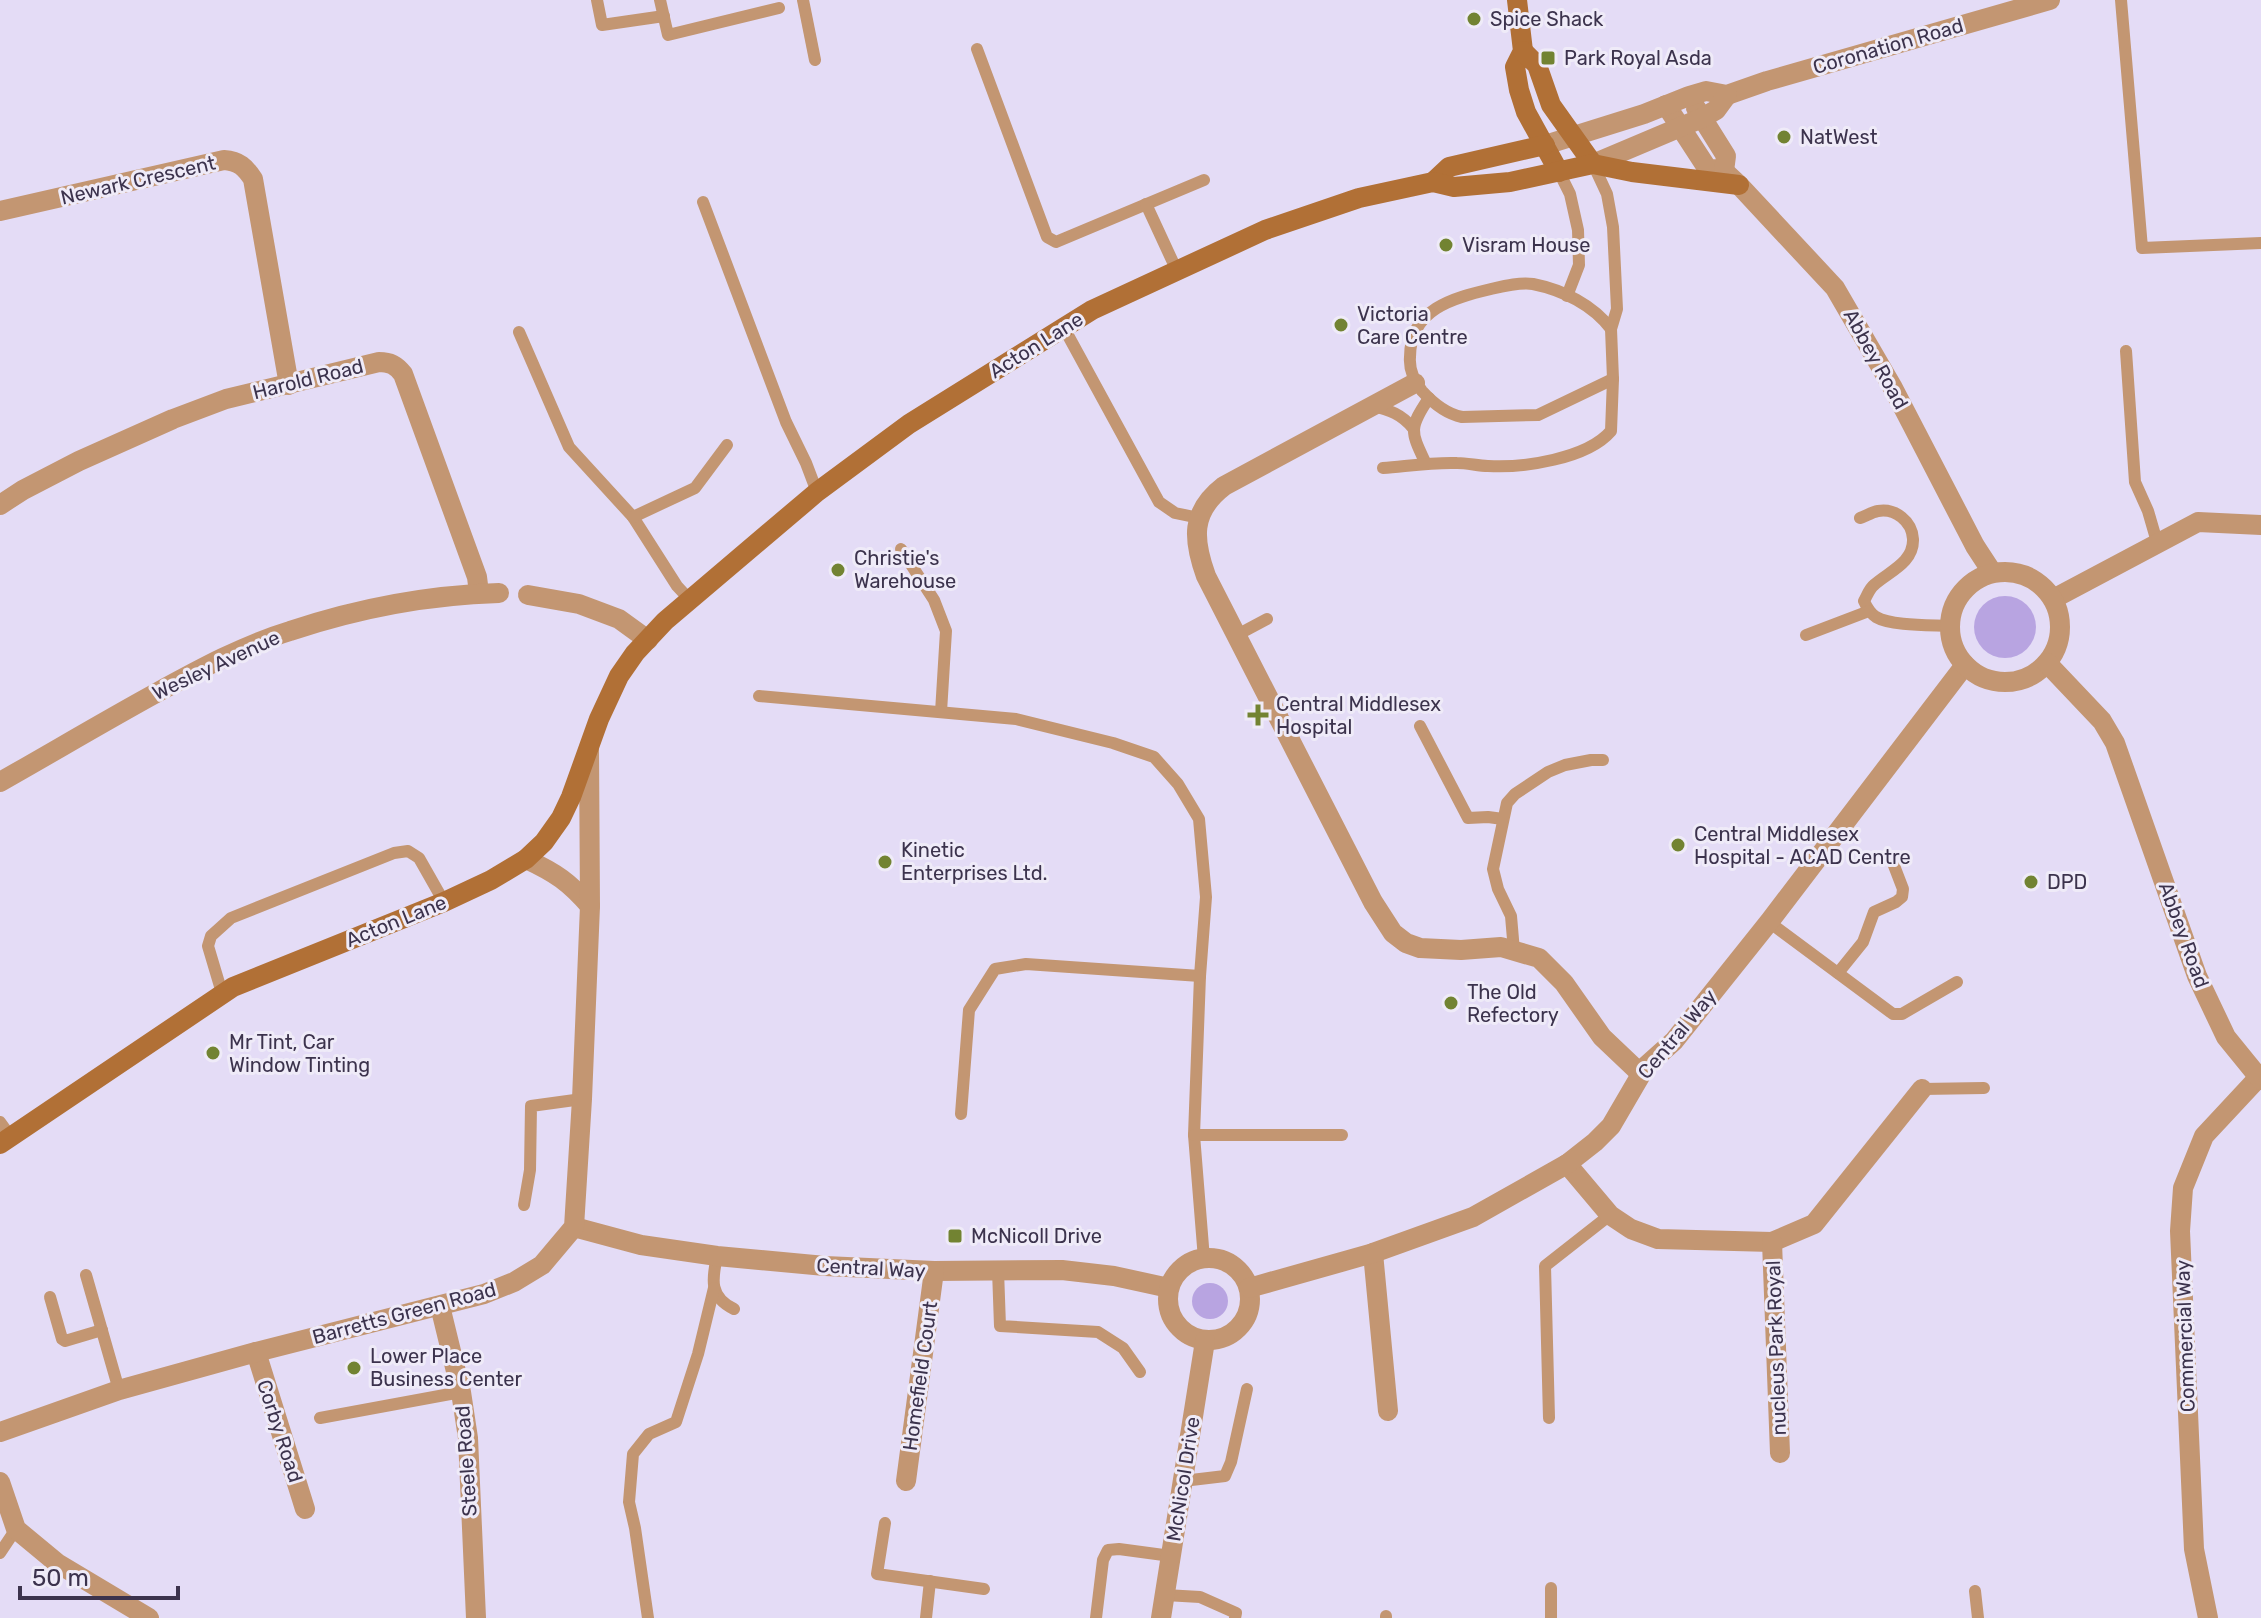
<svg xmlns="http://www.w3.org/2000/svg" width="2261" height="1618" font-family="Rubik,sans-serif">
  <style>
    .green { fill: #b8a4e1 }
    .lines { fill: none; stroke-linecap: round; stroke-linejoin: round }
    .service { stroke: #c39672; stroke-width: 12 }
    .minor { stroke: #c39672; stroke-width: 20 }
    .tertiary { stroke: #c39672; stroke-width: 20 }
    .secondary { stroke: #b17036; stroke-width: 20 }
    .poi-dot { fill: #728332; stroke: #efebf8; stroke-width: 3 }
    .labels { text-anchor: middle; dominant-baseline: central; stroke-width: 6; stroke-linejoin: round; paint-order: stroke }
    .poi-label { font-size: 20px; fill: #3c334d; stroke: #efebf8; text-anchor: start }
    .street-label { font-size: 20px; fill: #3c334d; stroke: #efebf8 }
  </style>
  <rect width="100%" height="100%" fill="#e4dcf6"/>
  <!-- green -->
  <g class="green">
    <circle cx="2005" cy="627" r="31"/>
    <circle cx="1210" cy="1301" r="18"/>
  </g>
  <g class="lines">
    <!-- service -->
    <g class="service">
      <polyline points="597,0 602,25 664,16"/>
      <polyline points="660,0 668,35 779,8"/>
      <polyline points="803,0 815,60"/>
      <polyline points="2121,0 2142,248 2261,243"/>
      <polyline points="977,49 1047,237 1056,242 1204,180"/>
      <polyline points="1559,172 1570,194 1578,230 1579,265 1567,296"/>
      <polyline points="703,202 786,422 806,463 817,492"/>
      <polyline points="1146,204 1177,271"/>
      <polyline points="1064,328 1159,502 1175,513 1199,518"/>
      <path d="M1611,329C1593,305 1563,290 1533,284C1520,282 1504,286 1491,289C1453,298 1410,309 1410,357C1409,369 1414,381 1422,391C1432,402 1447,414 1462,417L1538,415L1613,379"/>
      <polyline points="519,332 569,447 633,517 677,586 690,600"/>
      <polyline points="2126,351 2135,482 2148,511 2157,542"/>
      <path d="M1372,406C1390,410 1401,414 1413,428"/>
      <path d="M1426,464C1411,432 1408,429 1429,398"/>
      <path d="M1383,468C1408,466 1433,462 1457,463C1468,463 1478,466 1488,466C1523,468 1587,459 1611,431L1613,379L1611,329L1617,309L1613,227L1607,194L1593,164"/>
      <polyline points="633,517 695,488 727,445"/>
      <path d="M1860,518C1866,516 1872,512 1878,511C1895,508 1912,521 1913,539C1914,563 1888,572 1874,585C1869,589 1867,596 1864,601C1867,608 1870,613 1876,617C1891,626 1931,625 1949,626"/>
      <polyline points="901,549 934,600 946,631 941,712"/>
      <polyline points="1237,635 1267,619"/>
      <polyline points="1806,635 1869,611"/>
      <polyline points="759,696 1016,719 1113,743 1154,757 1178,784 1199,819 1206,897 1200,976 1194,1135 1204,1259"/>
      <polyline points="1420,726 1468,818 1488,817 1503,819"/>
      <polyline points="1769,922 1893,1014 1902,1014 1957,982"/>
      <polyline points="1514,951 1511,916 1498,889 1493,869 1507,803 1515,794 1548,772 1565,765 1591,760 1603,760"/>
      <polyline points="1838,973 1863,942 1874,912 1896,902 1902,897 1903,889 1893,863"/>
      <polyline points="222,993 208,946 211,936 231,918 394,853 408,851 419,858 444,902"/>
      <polyline points="1922,1089 1984,1088"/>
      <polyline points="961,1114 969,1010 995,969 1026,964 1200,976"/>
      <polyline points="0,1122 10,1136"/>
      <polyline points="1194,1135 1342,1135"/>
      <polyline points="524,1205 530,1170 531,1106 582,1099"/>
      <path d="M717,1256C712,1279 709,1297 734,1309"/>
      <polyline points="998,1270 1000,1326 1098,1332 1123,1348 1140,1372"/>
      <polyline points="86,1275 119,1390"/>
      <polyline points="50,1297 62,1339 65,1341 102,1330"/>
      <polyline points="320,1418 461,1392"/>
      <polyline points="1549,1418 1545,1266 1610,1215"/>
      <polyline points="1183,1481 1225,1476 1231,1462 1247,1389"/>
      <polyline points="885,1523 877,1574 984,1589"/>
      <polyline points="0,1553 16,1529"/>
      <polyline points="1551,1588 1551,1618"/>
      <polyline points="1975,1591 1978,1618"/>
      <polyline points="1165,1595 1200,1597 1236,1613 1235,1618"/>
      <polyline points="648,1618 635,1528 629,1502 633,1454 649,1434 676,1422 698,1354 714,1288"/>
      <polyline points="926,1618 930,1581"/>
      <polyline points="1096,1618 1103,1560 1108,1550 1119,1549 1171,1556"/>
      <polyline points="1386,1618 1386,1616"/>
    </g>
    <!-- minor -->
    <g class="minor">
      <path d="M0,211L224,160C239,161 245,167 253,179L289,385"/>
      <path d="M1415,383L1224,486C1190,512 1193,540 1206,576L1373,902L1393,933L1406,943L1420,948L1461,950L1501,947L1539,958L1564,983L1602,1037L1641,1074"/>
      <path d="M0,505L23,490L79,461L173,419L226,399L379,362C390,362 396,365 403,374L477,577L479,593"/>
      <polyline points="528,595 579,604 619,619 648,640"/>
      <polyline points="2053,599 2198,522 2261,525"/>
      <path d="M0,782C53,752 105,721 158,692C200,669 244,645 290,631C356,609 430,595 499,593"/>
      <path d="M526,859C556,873 569,882 590,906"/>
      <polyline points="1567,1164 1610,1215 1631,1229 1658,1239 1772,1242 1814,1224 1922,1089"/>
      <polyline points="574,1227 641,1245 717,1256 825,1266 934,1271 1062,1270 1114,1276 1169,1288"/>
      <polyline points="1772,1242 1780,1453"/>
      <polyline points="1373,1253 1388,1411"/>
      <circle cx="1209" cy="1299" r="41"/>
      <polyline points="1249,1288 1373,1253 1473,1217 1567,1164 1595,1142 1611,1126 1646,1066 1674,1041 1769,922 1965,665"/>
      <polyline points="440,1306 461,1392 468,1438 476,1618"/>
      <polyline points="256,1352 305,1509"/>
      <polyline points="0,1432 119,1390 256,1352 484,1294 514,1282 542,1265 574,1227 582,1099 590,906 589,749"/>
      <polyline points="906,1481 934,1271"/>
      <polyline points="0,1482 16,1529 57,1563 149,1618"/>
      <polyline points="1161,1618 1205,1341"/>
      <polyline points="2208,1618 2194,1549 2180,1231 2183,1188 2204,1136 2258,1078"/>
    </g>
    <!-- tertiary -->
    <g class="tertiary">
      <polyline points="1666,105 1707,168 1724,171 1739,185 1835,288 1893,388 1975,546 1992,572"/>
      <polyline points="1696,108 1726,156 1724,171"/>
      <polyline points="1545,145 1644,114 1689,96 1706,91 1727,95 1767,81 2050,0"/>
      <polyline points="1593,164 1702,118 1716,110 1727,95"/>
      <circle cx="2005" cy="627" r="55"/>
      <polyline points="2047,663 2102,721 2115,743 2197,976 2226,1037 2261,1080"/>
    </g>
    <!-- secondary -->
    <g class="secondary">
      <polyline points="1517,0 1523,51 1515,67 1519,90 1526,112 1559,172"/>
      <polyline points="1523,51 1537,65 1551,105 1593,164"/>
      <polyline points="1433,182 1449,167 1545,145"/>
      <polyline points="0,1144 233,987 444,902 491,880 526,859 544,842 561,818 571,797 599,719 619,676 635,653 665,621 817,492 909,424 1092,310 1265,230 1359,198 1433,182 1454,187 1510,182 1593,164 1632,172 1739,185"/>
    </g>
  </g>
  <!-- markers -->
  <g class="poi-dot">
    <circle cx="1474" cy="19" r="8"/>
    <rect x="1540" y="50" width="16" height="16" rx="4"/>
    <circle cx="1784" cy="137" r="8"/>
    <circle cx="1446" cy="245" r="8"/>
    <circle cx="1341" cy="325" r="8"/>
    <circle cx="838" cy="570" r="8"/>
    <path d="M1254 703h8v8h8v8h-8v8h-8v-8h-8v-8h8z"/>
    <circle cx="1678" cy="845" r="8"/>
    <circle cx="885" cy="862" r="8"/>
    <circle cx="2031" cy="882" r="8"/>
    <circle cx="1451" cy="1003" r="8"/>
    <circle cx="213" cy="1053" r="8"/>
    <rect x="947" y="1228" width="16" height="16" rx="4"/>
    <circle cx="354" cy="1368" r="8"/>
  </g>
  <g class="labels">
    <!-- poi labels -->
    <g class="poi-label">
      <text x="1490" y="19">Spice Shack</text>
      <text x="1564" y="58">Park Royal Asda</text>
      <text x="1800" y="137">NatWest</text>
      <text x="1462" y="245">Visram House</text>
      <text x="1357" y="314">Victoria<tspan x="1357" dy="23">Care Centre</tspan></text>
      <text x="854" y="558">Christie's<tspan x="854" dy="23">Warehouse</tspan></text>
      <text x="1276" y="704">Central Middlesex<tspan x="1276" dy="23">Hospital</tspan></text>
      <text x="1694" y="834">Central Middlesex<tspan x="1694" dy="23">Hospital - ACAD Centre</tspan></text>
      <text x="901" y="850">Kinetic<tspan x="901" dy="23">Enterprises Ltd.</tspan></text>
      <text x="2047" y="882">DPD</text>
      <text x="1467" y="992">The Old<tspan x="1467" dy="23">Refectory</tspan></text>
      <text x="229" y="1042">Mr Tint, Car<tspan x="229" dy="23">Window Tinting</tspan></text>
      <text x="971" y="1236">McNicoll Drive</text>
      <text x="370" y="1356">Lower Place<tspan x="370" dy="23">Business Center</tspan></text>
    </g>
    <!-- street labels -->
    <g class="street-label">
      <text transform="translate(1888 46) rotate(-16)">Coronation Road</text>
      <text transform="translate(138 180) rotate(-13)">Newark Crescent</text>
      <text transform="translate(1036 345) rotate(-32)">Acton Lane</text>
      <text transform="translate(1876 359) rotate(61)">Abbey Road</text>
      <text transform="translate(308 379) rotate(-14)">Harold Road</text>
      <text transform="translate(216 665) rotate(-25)">Wesley Avenue</text>
      <text transform="translate(396 921) rotate(-22)">Acton Lane</text>
      <text transform="translate(2184 935) rotate(70)">Abbey Road</text>
      <text transform="translate(1677 1034) rotate(-50)">Central Way</text>
      <text transform="translate(871 1268) rotate(3)">Central Way</text>
      <text transform="translate(404 1313) rotate(-15)">Barretts Green Road</text>
      <text transform="translate(2185 1336) rotate(-92)">Commercial Way</text>
      <text transform="translate(1776 1348) rotate(-92)">nucleus Park Royal</text>
      <text transform="translate(920 1376) rotate(-82)">Homefield Court</text>
      <text transform="translate(280 1431) rotate(72)">Corby Road</text>
      <text transform="translate(466 1461) rotate(-94)">Steele Road</text>
      <text transform="translate(1183 1479) rotate(-81)">McNicol Drive</text>
    </g>
  </g>
  <!-- scale -->
  <path d="M20 1586v12h158v-12" fill="none" stroke="#3c334d" stroke-width="4"/>
  <text x="32" y="1586" font-size="24" fill="#3c334d" stroke="#efebf8" stroke-width="6" paint-order="stroke">50 m</text>
</svg>
